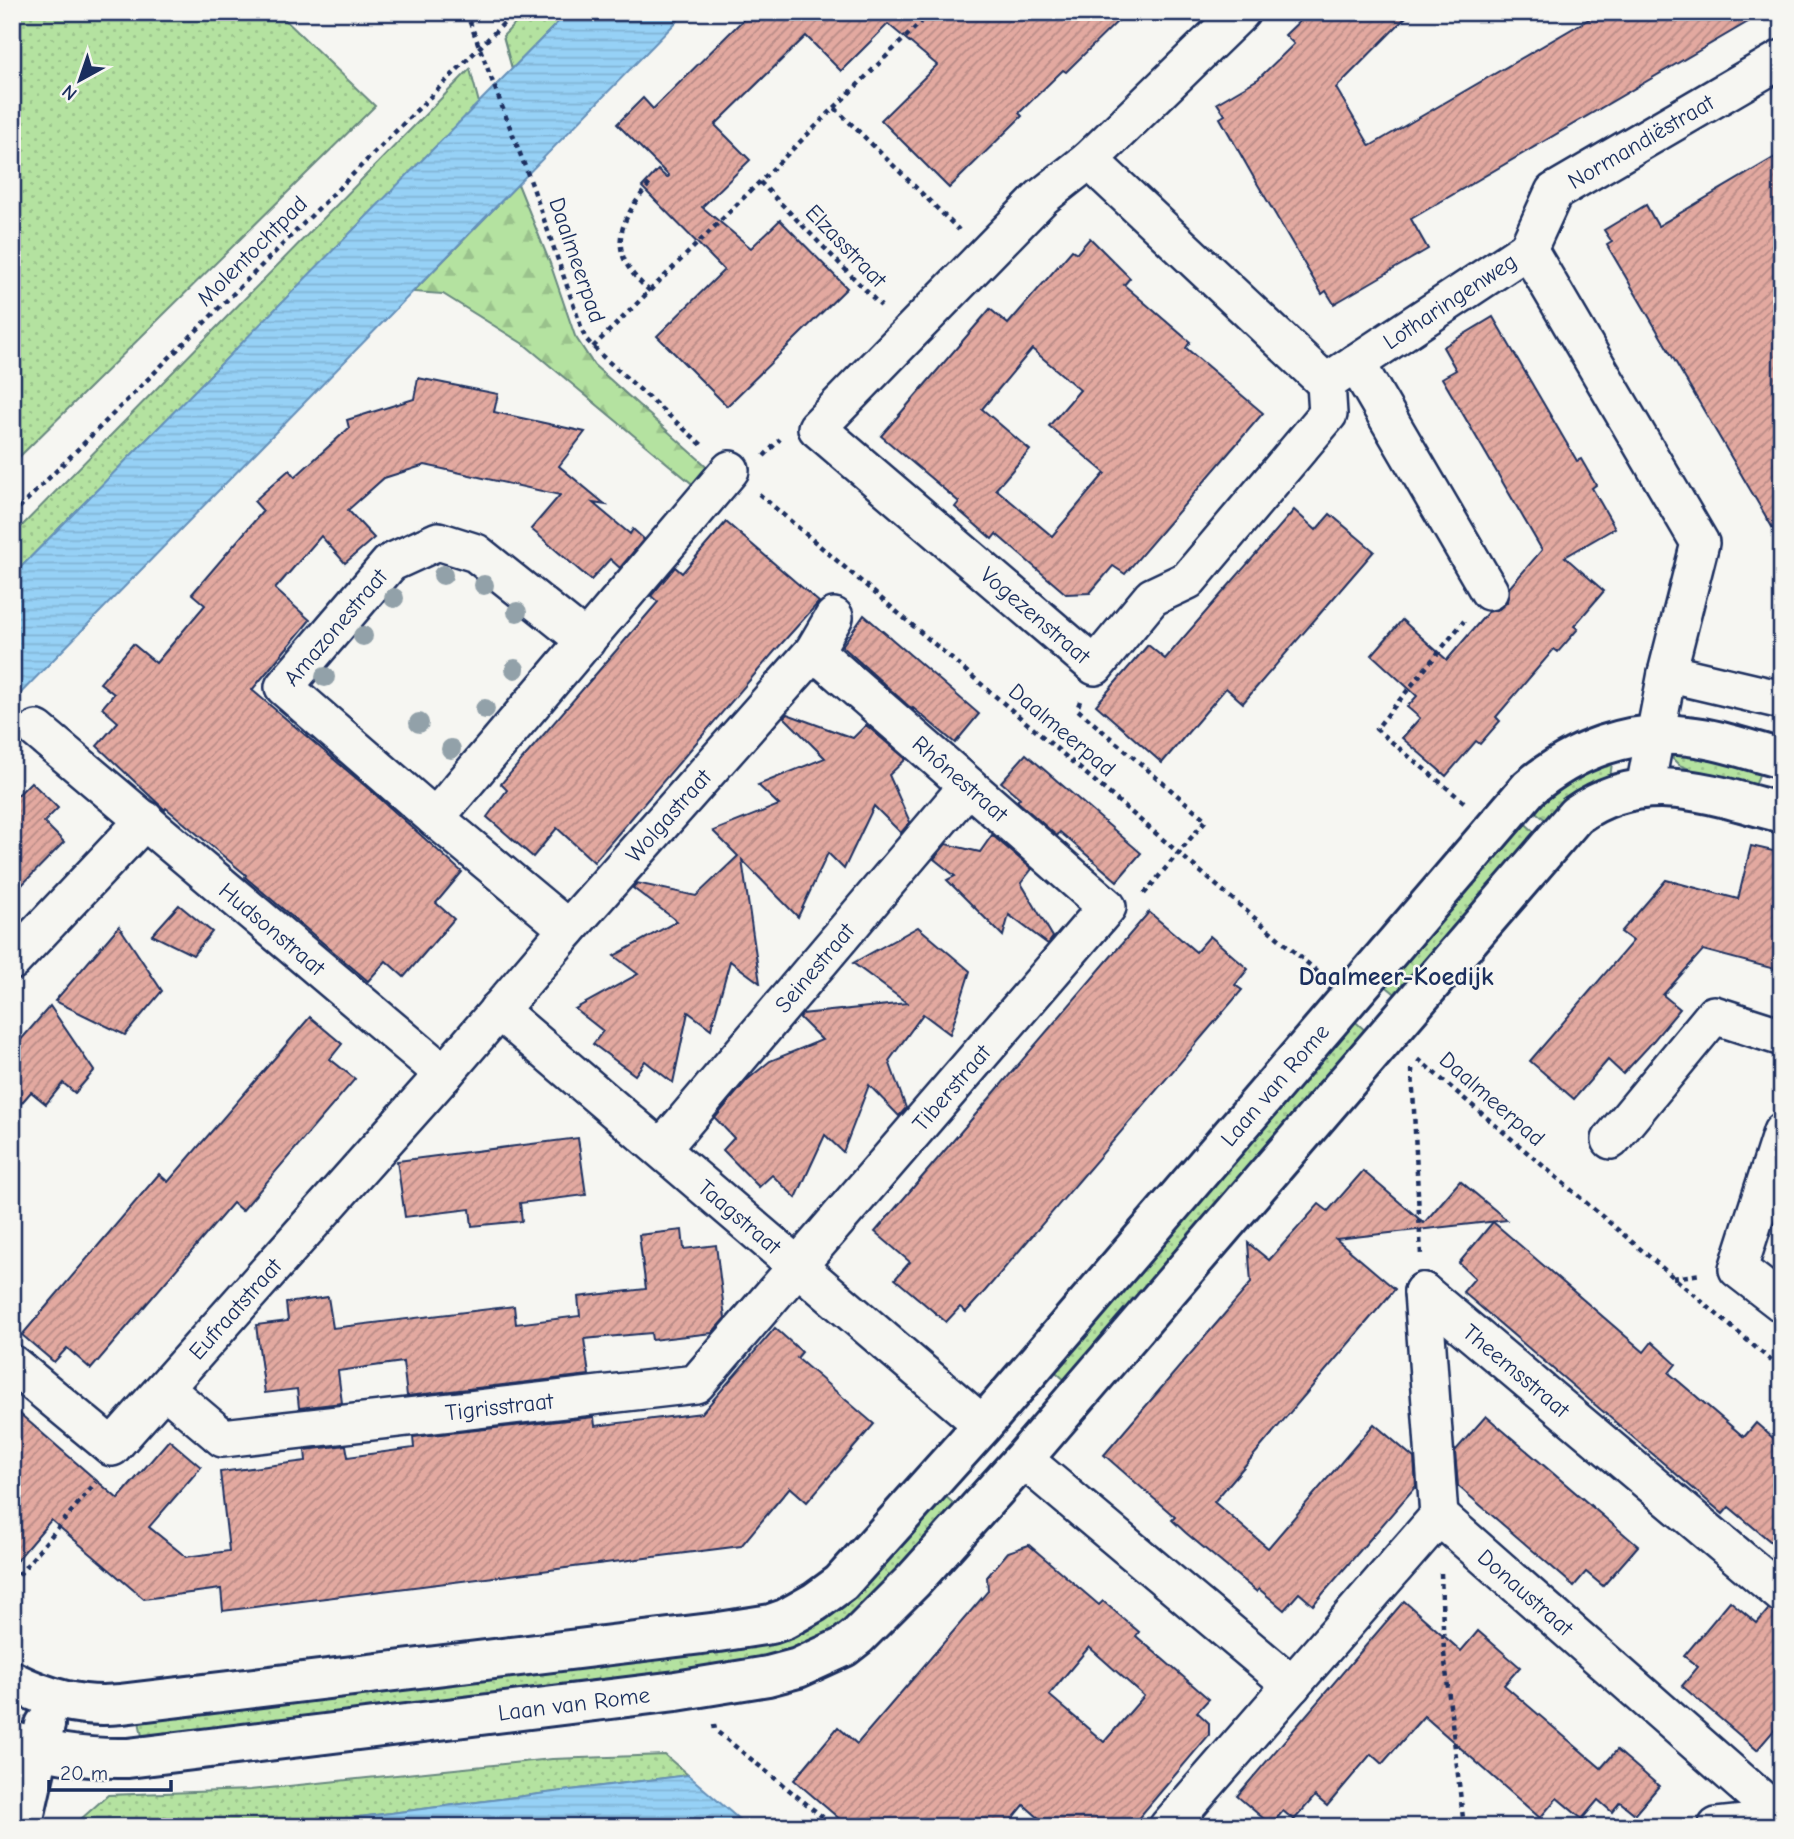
<svg xmlns="http://www.w3.org/2000/svg" width="1794" height="1839" font-family="'Comic Neue',sans-serif">
  <style>
    .grass { fill: url(#grass-dots); stroke: #68887f; stroke-width: 2 }
    .forest { fill: url(#forest-firs); stroke: #68887f; stroke-width: 2 }
    .water { fill: url(#water-rules); stroke: #6590b9; stroke-width: 2 }
    .building { fill: url(#building-hatch); stroke: #1b2f5e; stroke-width: 2; fill-rule: evenodd }
    .lines { fill: none; stroke-linecap: round; stroke-linejoin: round }
    .street-casing { stroke: #1b2f5e; stroke-width: 42 }
    .secondary-casing { stroke: #1b2f5e; stroke-width: 44 }
    .path { stroke: #1b2f5e; stroke-width: 4.5; stroke-dasharray: 5 5; stroke-linecap: butt }
    .street { stroke: #f6f6f2; stroke-width: 37 }
    .secondary { stroke: #f6f6f2; stroke-width: 38 }
    .tree { fill: #92a1a9 }
    .labels { text-anchor: middle; dominant-baseline: central; stroke-width: 5; stroke-linejoin: round; paint-order: stroke }
    .street-label { font-size: 23px; fill: #1b2f5e; stroke: #f6f6f2 }
    .quarter-label { font-size: 26px; font-weight: bold; fill: #1b2f5e; stroke: #f6f6f2 }
  </style>
  <defs>
    <pattern id="grass-dots" width="8" height="8" patternUnits="userSpaceOnUse" patternTransform="scale(1.75)"><rect width="8" height="8" fill="#b4e2a0"/><path d="M2 2h.1M6 6h.1" fill="none" stroke="#9ac28c" stroke-width="1.8" stroke-linecap="round"/></pattern>
    <pattern id="forest-firs" width="22" height="20" patternUnits="userSpaceOnUse" patternTransform="scale(1.75)"><rect width="22" height="20" fill="#b4e2a0"/><path d="M5 1l3.5 6h-7zM16 11l3.5 6h-7z" fill="#9ac28c"/></pattern>
    <pattern id="water-rules" width="6" height="5" patternUnits="userSpaceOnUse" patternTransform="scale(1.75)"><rect width="6" height="5" fill="#96d1f6"/><path d="M0 2.5h6" fill="none" stroke="#81b4d5"/></pattern>
    <pattern id="building-hatch" width="6" height="6" patternUnits="userSpaceOnUse" patternTransform="scale(1.75)"><rect width="6" height="6" fill="#e3a9a0"/><path d="M-1 1l2-2M0 6l6-6M5 7l2-2" fill="none" stroke="#b78a86"/></pattern>
  </defs>
  <rect width="100%" height="100%" fill="#f6f6f2"/>
  <filter id="ink" filterUnits="userSpaceOnUse"><feTurbulence type="fractalNoise" baseFrequency=".0143" numOctaves="2"/><feDisplacementMap in="SourceGraphic" scale="14" xChannelSelector="R" yChannelSelector="G"/><feConvolveMatrix kernelMatrix="1 2 1 2 8 2 1 2 1" color-interpolation-filters="sRGB"/></filter>
  <g filter="url(#ink)">
    <!-- grass -->
    <g class="grass">
      <polygon points="12,12 277,12 375,106 12,464"/>
      <polygon points="526,12 568,12 512,69 503,36"/>
      <polygon points="470,69 479,103 12,576 12,536"/>
      <polygon points="1673,752 1762,765 1753,793 1679,765 1673,759"/>
      <polygon points="1612,763 1610,778 1549,823 1531,808 1573,775"/>
      <polygon points="1521,820 1537,834 1399,997 1382,983"/>
      <polygon points="1350,1017 1367,1032 1067,1382 1050,1367"/>
      <polygon points="943,1494 963,1512 873,1612 775,1666 144,1746 139,1721 785,1634"/>
      <polygon points="665,1755 688,1775 281,1827 72,1827 108,1795 250,1790 552,1759"/>
    </g>
    <!-- forest -->
    <polygon class="forest" points="518,184 550,263 575,336 594,365 711,470 696,487 525,345 443,294 413,292"/>
    <!-- water -->
    <g class="water">
      <polygon points="568,12 686,12 12,702 12,576"/>
      <polygon points="688,1775 748,1827 281,1827"/>
    </g>
    <!-- building -->
    <g class="building">
      <polygon points="751,12 1127,12 1066,72 1063,70 1019,113 1022,116 949,188 881,120 937,65 888,24 841,71 806,36 715,125 750,160 702,207 751,248 780,220 847,288 727,406 657,336 724,270 642,187 658,170 667,178 669,176 617,124 643,98 653,109"/>
      <polygon points="1309,12 1411,12 1336,88 1370,146 1601,12 1765,12 1411,219 1428,249 1334,304 1326,291 1322,294 1254,178 1220,118 1225,115 1217,103 1258,79 1294,44 1285,35"/>
      <polygon points="1782,153 1782,544 1607,245 1612,242 1604,230 1646,205 1658,226"/>
      <path d="M1090,238L1130,278L1124,285L1190,342L1186,348L1263,413L1125,574L1113,566L1090,593L1066,594L996,534L992,539L955,507L959,502L881,436L990,309L1008,324L1072,250L1077,253ZM1032,349L1080,390L1049,426L1105,473L1052,536L996,489L1030,450L982,409Z"/>
      <polygon points="1493,317 1577,461 1581,459 1596,485 1592,488 1615,528 1565,557 1604,591 1574,626 1578,629 1558,652 1554,649 1496,717 1500,721 1480,744 1476,741 1446,776 1402,738 1420,718 1407,707 1417,696 1372,655 1402,620 1447,660 1488,612 1499,609 1507,602 1509,588 1542,550 1442,378 1456,370 1443,347"/>
      <polygon points="418,378 498,394 494,412 585,432 559,466 606,505 593,503 600,509 630,534 633,529 644,539 620,568 610,559 591,580 531,529 560,495 425,465 384,478 348,510 374,538 345,563 321,536 275,589 310,620 252,690 376,795 462,872 436,903 454,919 404,977 386,961 368,981 245,877 246,875 166,808 165,810 97,746 118,722 102,708 114,694 100,683 133,644 156,663 205,605 192,594 263,511 254,501 289,470 295,477 349,428 347,420 414,399"/>
      <polygon points="1294,510 1316,530 1330,514 1374,551 1243,703 1226,688 1162,763 1096,705 1148,645 1165,659"/>
      <polygon points="726,522 819,602 774,652 594,862 557,828 533,857 487,817 507,790 501,784 658,602 651,596 675,567 682,573"/>
      <polygon points="864,615 979,714 955,743 913,708 913,710 842,646"/>
      <polygon points="787,714 853,738 866,725 906,759 889,775 910,822 901,833 874,806 844,869 828,853 798,917 742,860 760,983 730,961 711,1029 688,1012 673,1083 645,1061 635,1075 593,1044 603,1031 575,1009 638,974 614,956 677,921 633,888 637,883 696,896 738,856 713,831 779,805 758,785 825,758 784,717"/>
      <polygon points="1026,754 1141,853 1117,881 1060,832 1057,836 1017,801 1020,798 1001,782"/>
      <polygon points="31,782 58,808 44,822 64,842 12,895 12,789 18,795"/>
      <polygon points="992,835 1032,869 1021,883 1053,937 1048,944 1009,915 1003,936 947,880 955,876 934,859 946,844 980,852"/>
      <polygon points="1751,846 1782,853 1782,971 1703,950 1663,995 1680,1009 1648,1047 1623,1074 1608,1060 1574,1099 1530,1061 1633,941 1621,932 1666,880 1738,899"/>
      <polygon points="179,905 212,932 193,955 152,935"/>
      <polygon points="1149,912 1196,952 1210,936 1248,969 1235,985 1242,990 985,1291 966,1312 960,1307 946,1322 895,1279 910,1262 875,1232"/>
      <polygon points="119,926 162,991 125,1035 55,1001"/>
      <polygon points="918,927 970,971 950,1034 923,1014 889,1061 906,1108 899,1116 869,1085 843,1152 825,1135 796,1198 772,1175 759,1187 723,1150 734,1138 715,1118 747,1080 770,1061 822,1040 800,1018 802,1014 907,1003 853,963"/>
      <polygon points="50,1006 94,1071 75,1093 63,1083 46,1104 31,1092 12,1114 12,1050"/>
      <polygon points="310,1017 342,1044 330,1059 355,1079 242,1211 233,1203 91,1369 67,1348 54,1362 22,1335 159,1174 168,1182"/>
      <polygon points="578,1138 586,1195 520,1203 522,1221 472,1226 470,1209 405,1217 397,1161"/>
      <polygon points="1363,1171 1424,1223 1460,1181 1507,1220 1336,1239 1395,1289 1214,1502 1268,1548 1374,1424 1414,1458 1416,1486 1313,1605 1299,1593 1284,1610 1259,1589 1257,1592 1186,1533 1172,1520 1175,1517 1104,1455 1251,1283 1248,1243 1269,1260 1319,1204 1328,1211"/>
      <polygon points="1493,1222 1644,1352 1652,1342 1676,1364 1669,1373 1744,1437 1756,1423 1782,1446 1782,1551 1729,1507 1723,1514 1463,1292 1475,1278 1459,1263"/>
      <polygon points="682,1230 684,1249 716,1245 725,1318 712,1333 652,1340 651,1333 584,1339 589,1375 407,1396 403,1362 338,1371 342,1403 299,1408 297,1389 265,1393 256,1325 288,1321 286,1303 328,1297 333,1328 514,1306 516,1324 580,1316 578,1297 646,1289 639,1235"/>
      <polygon points="775,1328 802,1352 797,1358 874,1424 807,1502 790,1487 741,1546 223,1611 221,1589 144,1599 51,1520 12,1566 12,1407 118,1499 169,1440 201,1467 149,1527 186,1557 229,1551 220,1472 306,1461 305,1450 346,1445 348,1457 414,1448 413,1437 594,1417 595,1426 702,1413"/>
      <polygon points="1486,1416 1638,1546 1603,1586 1586,1572 1574,1586 1458,1486 1455,1451"/>
      <path d="M1029,1545L1099,1605L1103,1601L1125,1620L1139,1632L1136,1636L1209,1699L1197,1712L1209,1723V1735L1131,1827H1049L1024,1805L1006,1827H849L794,1780L838,1727L857,1744L988,1591L987,1577L1008,1552ZM1089,1647L1144,1696L1104,1742L1049,1695Z"/>
      <polygon points="1404,1601 1461,1651 1478,1631 1520,1667 1504,1685 1601,1768 1617,1750 1659,1786 1635,1814 1620,1802 1612,1812 1598,1800 1582,1819 1557,1798 1540,1818 1424,1716 1382,1764 1371,1754 1327,1806 1315,1796 1294,1820 1283,1811 1271,1825 1237,1796"/>
      <polygon points="1730,1601 1757,1623 1768,1610 1782,1614 1782,1721 1757,1750 1682,1686 1698,1667 1684,1656"/>
    </g>
    <g class="lines">
      <!-- street casing -->
      <g class="street-casing">
        <g id="street">
          <path id="s1" d="M1241,12L1089,160L1326,383L1528,249L1700,543L1667,673L1645,788"/>
          <path id="s2" d="M1089,160L1042,197L817,428L1095,666L1152,597L1188,580L1328,414L1326,383"/>
          <path id="s3" d="M1528,249L1554,192L1782,59"/>
          <polyline points="1356,363 1489,591"/>
          <polyline points="1667,673 1782,700"/>
          <path id="s4" d="M37,730L444,1074L568,929L814,651L834,617"/>
          <polyline points="435,818 730,470"/>
          <path id="s5" d="M568,929L435,818L284,687L390,563L438,541L476,553L586,641"/>
          <polyline points="12,961 145,820"/>
          <path id="s6" d="M498,1010L983,1425"/>
          <polyline points="1782,1132 1738,1269 1782,1303"/>
          <polyline points="1611,1140 1714,1015 1782,1037"/>
          <path id="s7" d="M662,1148L968,786"/>
          <path id="s8" d="M1423,1292L1782,1594"/>
          <polyline points="1423,1292 1439,1516"/>
          <path id="s9" d="M12,1364L112,1447L444,1074"/>
          <path id="s10" d="M165,1389L223,1438L696,1384L1107,907L814,651"/>
          <polyline points="1023,1459 1292,1685"/>
          <path id="s11" d="M1168,1827L1439,1516L1782,1818"/>
          <polyline points="1717,1827 1782,1820"/>
        </g>
      </g>
      <!-- secondary casing -->
      <g class="secondary-casing">
        <g id="secondary">
          <path id="s12" d="M12,1681C48,1699 81,1708 121,1704L719,1632L771,1624L785,1619L815,1602L841,1583L983,1425L1529,788C1574,750 1629,729 1688,736C1719,739 1751,751 1782,759"/>
          <path id="s13" d="M12,1741C50,1754 87,1759 128,1758L676,1691L768,1676L798,1668L844,1647L858,1636L913,1581L1023,1459L1576,815C1643,767 1710,794 1782,813"/>
          <polyline points="22,1827 45,1725"/>
        </g>
      </g>
      <!-- path -->
      <g class="path">
        <polyline points="466,12 532,185 585,338 600,354 702,445"/>
        <polyline points="835,108 959,230"/>
        <polyline points="760,182 881,306"/>
        <path d="M650,291C605,253 617,223 651,182"/>
        <polyline points="593,347 931,12"/>
        <polyline points="764,456 780,439"/>
        <polyline points="759,494 1319,973"/>
        <polyline points="12,515 515,12"/>
        <polyline points="1080,701 1077,709 1206,820 1144,894"/>
        <polyline points="1464,802 1376,729 1464,621"/>
        <polyline points="1418,1059 1782,1370"/>
        <polyline points="1412,1069 1421,1256"/>
        <polyline points="1673,1278 1702,1274"/>
        <polyline points="1441,1573 1444,1653 1464,1827"/>
        <polyline points="12,1583 96,1482"/>
        <polyline points="714,1724 715,1730 835,1827"/>
      </g>
      <!-- street -->
      <use href="#street" class="street"/>
      <!-- secondary -->
      <use href="#secondary" class="secondary"/>
    </g>
    <!-- trees -->
    <g class="tree">
      <circle cx="443" cy="575" r="10"/>
      <circle cx="484" cy="585" r="10"/>
      <circle cx="394" cy="598" r="10"/>
      <circle cx="517" cy="612" r="10"/>
      <circle cx="363" cy="636" r="10"/>
      <circle cx="515" cy="669" r="10"/>
      <circle cx="325" cy="677" r="10"/>
      <circle cx="485" cy="709" r="10"/>
      <circle cx="419" cy="723" r="10"/>
      <circle cx="451" cy="749" r="10"/>
    </g>
  </g>
  <g class="labels">
    <!-- street labels -->
    <g class="street-label">
      <text stroke="none"><textPath href="#s3" startOffset="163">Normandiëstraat</textPath></text>
      <text transform="translate(846 246) rotate(46)">Elzasstraat</text>
      <text transform="translate(252 251) rotate(-45)">Molentochtpad</text>
      <text transform="translate(577 260) rotate(71)">Daalmeerpad</text>
      <text stroke="none"><textPath href="#s1" startOffset="686">Lotharingenweg</textPath></text>
      <text stroke="none"><textPath href="#s2" startOffset="670">Vogezenstraat</textPath></text>
      <text stroke="none"><textPath href="#s5" startOffset="452">Amazonestraat</textPath></text>
      <text transform="translate(1062 730) rotate(40)">Daalmeerpad</text>
      <text transform="translate(960 779) rotate(41)">Rhônestraat</text>
      <text stroke="none"><textPath href="#s4" startOffset="875">Wolgastraat</textPath></text>
      <text stroke="none"><textPath href="#s4" startOffset="308">Hudsonstraat</textPath></text>
      <text stroke="none"><textPath href="#s7" startOffset="236">Seinestraat</textPath></text>
      <text stroke="none"><textPath href="#s12" startOffset="1510">Laan van Rome</textPath></text>
      <text stroke="none"><textPath href="#s10" startOffset="943">Tiberstraat</textPath></text>
      <text transform="translate(1492 1099) rotate(41)">Daalmeerpad</text>
      <text stroke="none"><textPath href="#s6" startOffset="318">Taagstraat</textPath></text>
      <text stroke="none"><textPath href="#s9" startOffset="315">Eufraatstraat</textPath></text>
      <text stroke="none"><textPath href="#s8" startOffset="122">Theemsstraat</textPath></text>
      <text stroke="none"><textPath href="#s10" startOffset="354">Tigrisstraat</textPath></text>
      <text stroke="none"><textPath href="#s11" startOffset="528">Donaustraat</textPath></text>
      <text stroke="none"><textPath href="#s13" startOffset="567">Laan van Rome</textPath></text>
    </g>
    <!-- quarter labels -->
    <g class="quarter-label">
      <text x="1396" y="977">Daalmeer-Koedijk</text>
    </g>
  </g>
  <!-- margin -->
  <rect width="1794" height="1839" fill="none" stroke="#f6f6f2" stroke-width="42"/>
  <rect x="21" y="21" width="1752" height="1797" fill="none" stroke="#1b2f5e" stroke-width="2.5" filter="url(#ink)"/>
  <!-- north arrow -->
  <g transform="translate(80 80) rotate(220)" stroke="#f6f6f2" stroke-width="5" paint-order="stroke">
  <path d="M0-5L12 26L0 18L-12 26Z" fill="#1b2f5e"/>
  <text y="-10" font-size="19" font-weight="bold" text-anchor="middle" fill="#1b2f5e">N</text>
  </g>
  <!-- scale -->
  <path d="M49 1780v10h122v-10" fill="none" stroke="#1b2f5e" stroke-width="3.5"/>
  <text x="60" y="1780" font-size="21" fill="#1b2f5e" stroke="#f6f6f2" stroke-width="5" paint-order="stroke">20 m</text>
</svg>
